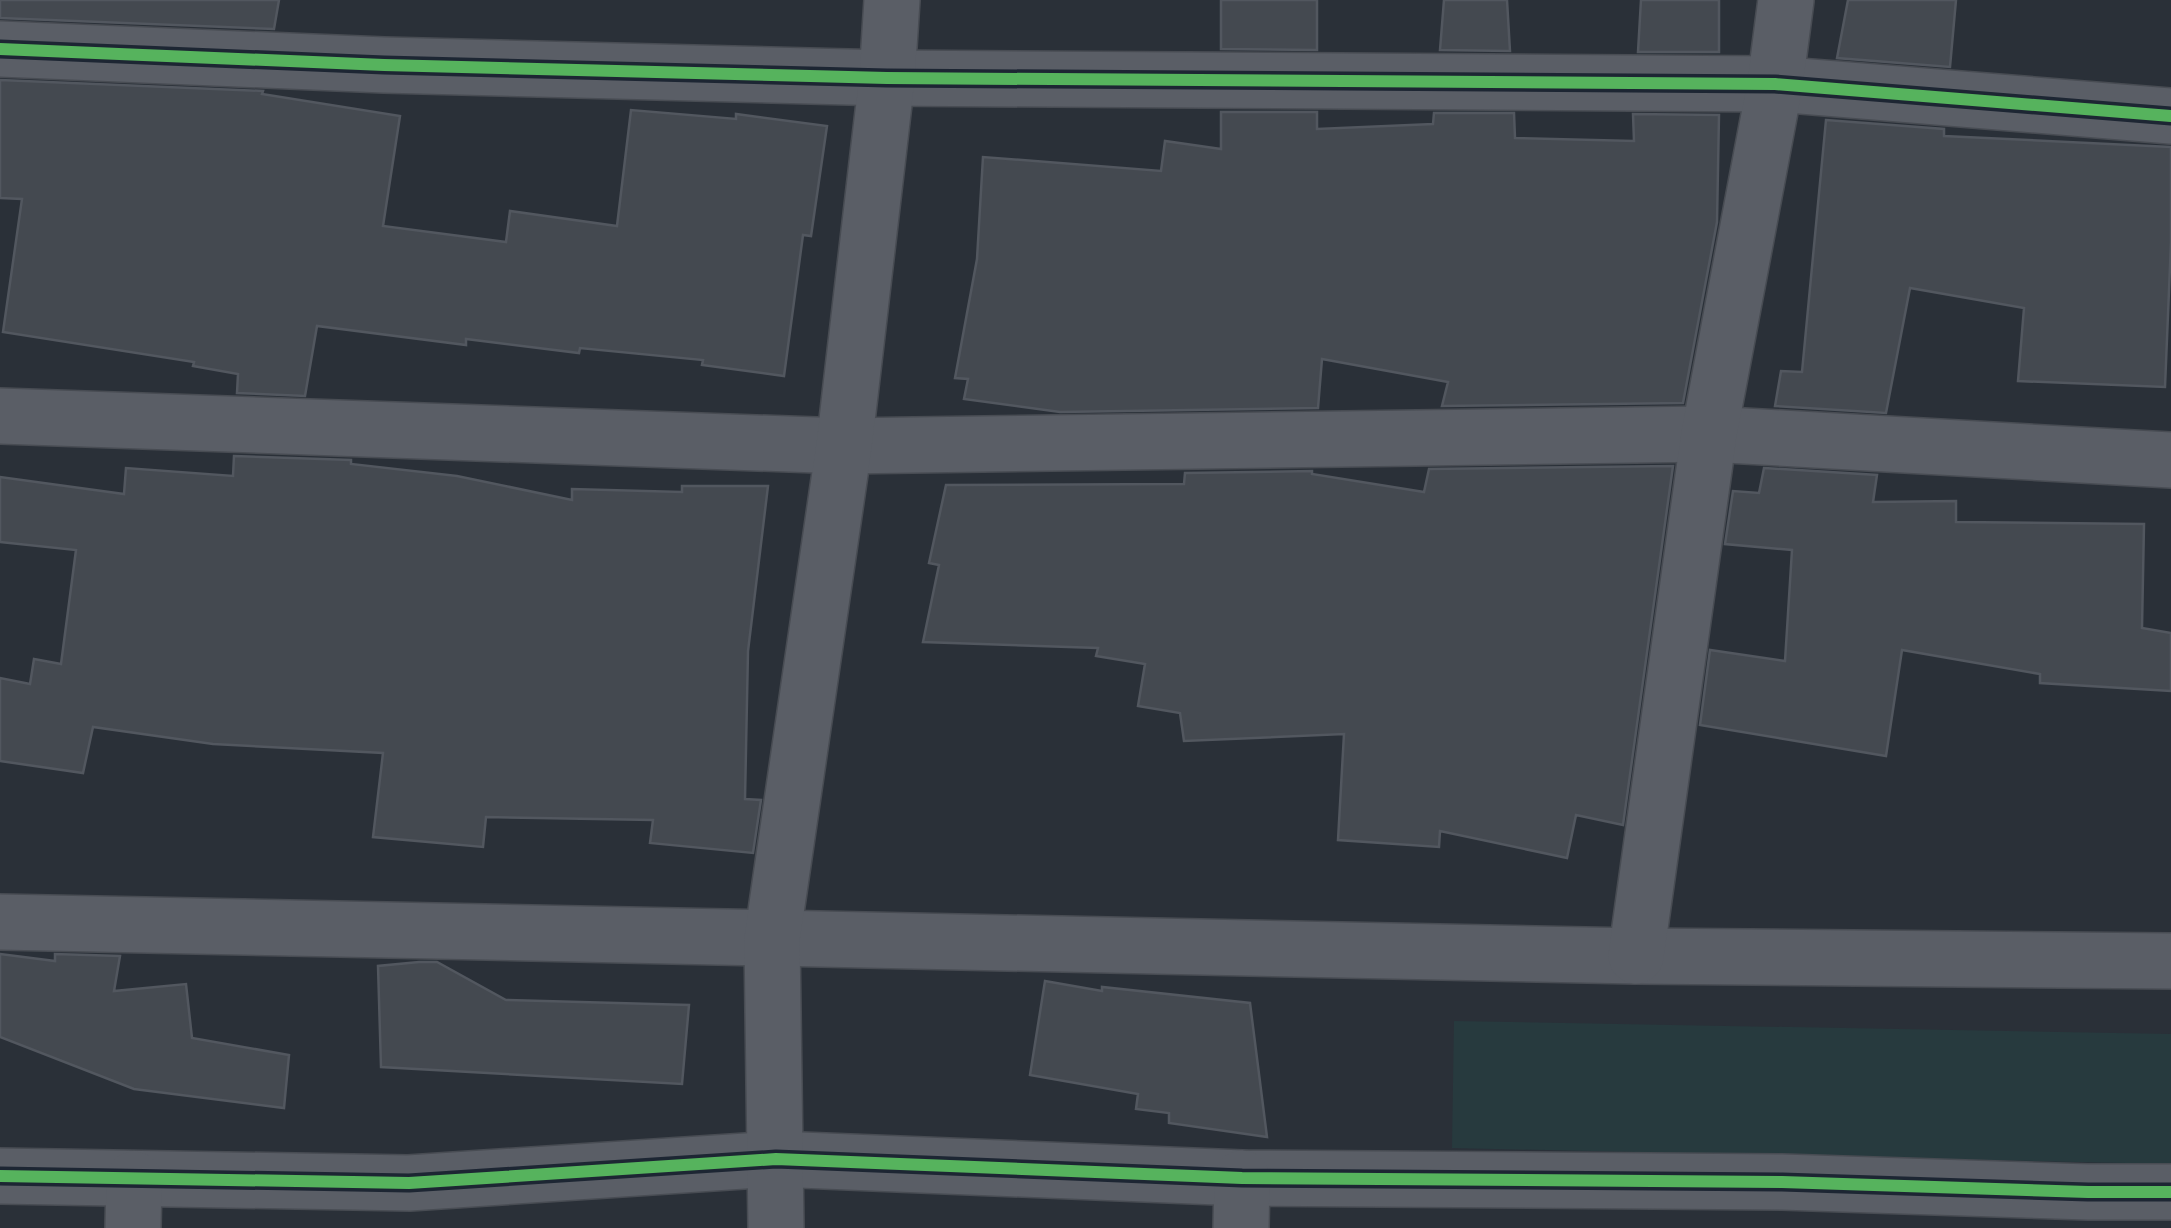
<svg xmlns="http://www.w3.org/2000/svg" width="2171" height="1228" font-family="'Titillium Web',sans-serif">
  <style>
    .green { fill: #273a3e }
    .building { fill: #444950; stroke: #52575f; stroke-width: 2.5 }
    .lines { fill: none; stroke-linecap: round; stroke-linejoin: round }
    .minor-casing { stroke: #484c53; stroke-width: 58 }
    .minor { stroke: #5a5e66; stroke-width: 55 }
    .cycleway-casing { stroke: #1d2633; stroke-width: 19 }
    .cycleway { stroke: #56b35d; stroke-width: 12 }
  </style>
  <rect width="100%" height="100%" fill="#2a3038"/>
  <!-- green -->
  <polygon class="green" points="1454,1021 2171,1034 2171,1164 1452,1148"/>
  <!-- building -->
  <g class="building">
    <polygon points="0,0 279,0 274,29 0,18"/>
    <polygon points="1221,0 1317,0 1317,50 1221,49"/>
    <polygon points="1444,0 1507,0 1510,51 1440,50"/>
    <polygon points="1641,0 1719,0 1719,52 1638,52"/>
    <polygon points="1848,0 1956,0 1950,67 1837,58"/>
    <polygon points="0,80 263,91 262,94 400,116 383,226 506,242 510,211 617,226 631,110 736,119 736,114 827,126 811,236 803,235 784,376 702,365 703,360 580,348 579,353 466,339 466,345 317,326 305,396 237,393 238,374 193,366 194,362 3,332 22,199 0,198"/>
    <polygon points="1221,112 1317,112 1317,129 1433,124 1434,113 1514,113 1515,138 1634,141 1633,114 1719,115 1717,222 1683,403 1442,406 1448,382 1322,359 1318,408 1060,412 964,399 968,379 955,378 977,259 983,157 1161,171 1165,141 1221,149"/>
    <polygon points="1826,120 1944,129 1944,136 2171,147 2171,242 2165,387 2018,381 2024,308 1910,288 1886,413 1775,406 1781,371 1802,372"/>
    <polygon points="234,456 351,460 351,464 457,476 572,500 572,489 682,492 682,486 768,486 748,651 745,799 761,800 753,853 650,843 653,820 486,817 483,847 373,837 383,753 213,744 93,727 83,773 0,761 0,678 30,684 34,659 61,664 76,550 0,542 0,477 124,494 126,468 233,476"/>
    <polygon points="1673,466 1623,825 1576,815 1567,858 1440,831 1439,847 1338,840 1344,734 1184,741 1180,713 1138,706 1145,664 1096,656 1098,648 923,642 939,565 929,563 946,485 1184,484 1185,473 1312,471 1312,474 1424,492 1429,469"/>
    <polygon points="1764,468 1877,475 1873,502 1956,501 1956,522 2144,524 2142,628 2171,633 2171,691 2040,683 2040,674 1902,650 1886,756 1700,725 1710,650 1785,661 1792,550 1725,544 1733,491 1759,493"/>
    <polygon points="0,954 55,961 55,954 120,956 114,991 186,984 192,1038 289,1055 284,1108 134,1089 0,1037"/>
    <polygon points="419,962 437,962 506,1000 689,1005 682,1084 381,1067 378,966"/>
    <polygon points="1045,981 1102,991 1102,987 1250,1003 1267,1137 1169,1123 1169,1113 1136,1109 1138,1094 1030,1075"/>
  </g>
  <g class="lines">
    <!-- minor casing -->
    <g class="minor-casing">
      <g id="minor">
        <polyline points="0,49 384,65 887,78 1775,84 2171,116"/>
        <polyline points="0,416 844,446 1709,434 2171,460"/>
        <polyline points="0,922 1636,956 2171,961"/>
        <polyline points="1636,956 1709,434 1775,84 1786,0"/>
        <polyline points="0,1176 409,1183 776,1159 1242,1178 1782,1182 2088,1192 2171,1192"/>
        <polyline points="133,1228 134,1179"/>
        <polyline points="776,1228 772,939 844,446 887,78 892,0"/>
        <polyline points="1241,1228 1242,1178"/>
      </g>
    </g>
    <!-- minor -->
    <use href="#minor" class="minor"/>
    <!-- cycleway casing -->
    <g class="cycleway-casing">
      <g id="cycleway">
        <polyline points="0,49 384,65 887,78 1775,84 2171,116"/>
        <polyline points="0,1176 409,1183 776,1159 1242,1178 1782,1182 2088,1192 2171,1192"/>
      </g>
    </g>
    <!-- cycleway -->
    <use href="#cycleway" class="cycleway"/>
  </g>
</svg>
